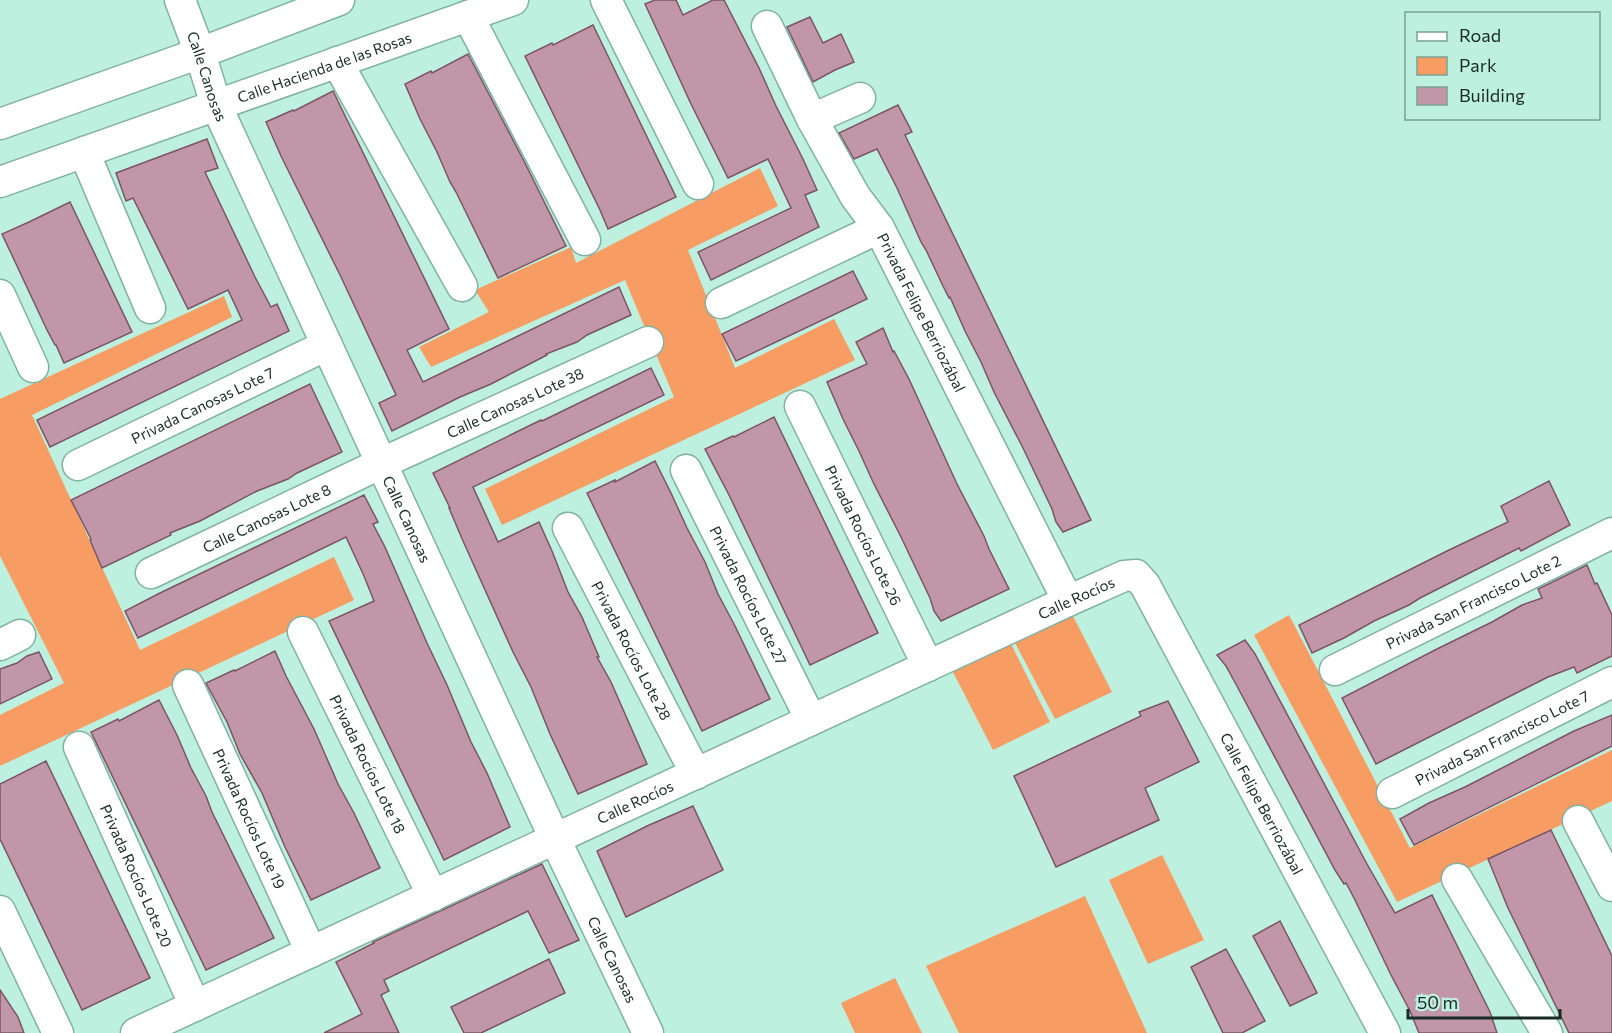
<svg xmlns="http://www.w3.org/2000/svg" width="1612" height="1033" font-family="Commissioner,sans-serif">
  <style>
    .green { fill: #f79c62 }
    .building { fill: #c196a8; stroke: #7b5565; stroke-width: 1.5 }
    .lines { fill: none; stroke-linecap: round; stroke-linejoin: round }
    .minor-casing { stroke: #81b1a1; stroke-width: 33 }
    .minor { stroke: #fff; stroke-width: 30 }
    .labels { text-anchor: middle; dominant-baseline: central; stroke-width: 4.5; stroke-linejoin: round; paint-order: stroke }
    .street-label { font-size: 15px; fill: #182b25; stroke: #bef0df }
  </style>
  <rect width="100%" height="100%" fill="#bef0df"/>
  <!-- green -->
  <g class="green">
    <polygon points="760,168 778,206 688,250 735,368 834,319 855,360 502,525 485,489 674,397 625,280 431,367 419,347 489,312 475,290 571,247 576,263"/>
    <polygon points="224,296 232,317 32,415 140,650 334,557 354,600 0,766 0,715 64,683 0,556 0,399"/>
    <polygon points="1289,615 1410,848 1612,750 1612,801 1397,902 1254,635"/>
    <polygon points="1073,616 1112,692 1055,719 1014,641"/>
    <polygon points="1011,644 1050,722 993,750 953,672"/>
    <polygon points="1162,855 1204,940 1148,964 1109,880"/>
    <polygon points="1085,896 1147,1033 959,1033 926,966"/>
    <polygon points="895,978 922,1033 855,1033 841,1003"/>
  </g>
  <!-- building -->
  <g class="building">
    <polygon points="655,0 676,0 683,15 713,0 724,0 759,68 776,106 803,159 817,190 805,195 819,227 711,280 698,252 791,208 768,159 728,178 691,104 645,4"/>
    <polygon points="810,17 823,43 841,34 854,62 835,70 813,82 787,27"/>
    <polygon points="593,25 676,197 608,229 600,210 525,56 552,43 553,45"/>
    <polygon points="468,54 525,163 566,246 498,278 456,192 450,182 437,152 420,119 405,84 431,71 432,73"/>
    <polygon points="333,91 449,329 407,350 423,382 619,287 631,315 587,335 577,342 546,354 547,355 491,384 460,397 392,431 379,403 396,395 341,277 281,156 266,122 293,110 294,111"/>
    <polygon points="898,105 912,132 905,135 1091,520 1063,532 1056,522 1052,509 1023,448 994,392 981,362 965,331 950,297 949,298 943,286 926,250 921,242 897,188 877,149 854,159 839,133"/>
    <polygon points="207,139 218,168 205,172 255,277 271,307 277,304 289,331 50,447 37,420 242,320 228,290 188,309 133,198 126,201 116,173"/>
    <polygon points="70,202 132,332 64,363 56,345 55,345 47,330 2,234 29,222"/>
    <polygon points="853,271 867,299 736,361 722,334"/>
    <polygon points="883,328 893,352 894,351 909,379 957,484 984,536 989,549 1009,589 941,621 934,611 930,598 901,537 873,482 859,451 843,419 827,382 867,364 856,342"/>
    <polygon points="651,368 664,395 473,487 498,542 539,522 552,551 568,592 582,617 599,657 597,657 611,682 647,764 578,794 550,734 531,687 513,652 463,541 449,508 450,508 433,473 541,420 542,421"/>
    <polygon points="310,384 342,452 297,473 288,479 257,491 200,521 170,533 171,535 102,568 90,540 91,539 71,500"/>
    <polygon points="774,417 878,633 810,665 729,495 705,449 733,436 734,437"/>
    <polygon points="655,461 671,493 687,528 705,562 718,594 735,626 770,699 702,731 587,493 615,480 615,482"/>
    <polygon points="1549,481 1570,525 1521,551 1519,548 1420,598 1409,605 1374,621 1344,638 1312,653 1299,625 1447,551 1508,522 1501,506"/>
    <polygon points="364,495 378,522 373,524 385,547 427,643 447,685 471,742 487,773 510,827 444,860 329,621 374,601 364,576 346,537 138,638 125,611 160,593"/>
    <polygon points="1587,565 1595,584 1597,583 1612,615 1612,656 1577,673 1574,667 1548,677 1376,764 1342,698 1437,649 1492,622 1522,605 1542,598 1538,589"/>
    <polygon points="1245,640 1255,654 1367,864 1395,913 1432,895 1490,1012 1497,1033 1419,1033 1410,1011 1391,975 1355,900 1346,883 1344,884 1335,870 1238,688 1226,666 1217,655"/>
    <polygon points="275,651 286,676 314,729 338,784 354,813 380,868 311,900 285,847 262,793 240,754 227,722 206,683 234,670 235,671"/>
    <polygon points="39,652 52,679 0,704 0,669 17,663 27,656"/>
    <polygon points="159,700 177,735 191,768 206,796 212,812 274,938 206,970 91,732 118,719 119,721"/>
    <polygon points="1168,701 1199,762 1145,788 1159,820 1056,867 1014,776 1141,716 1139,712"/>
    <polygon points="1612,715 1612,746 1414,845 1400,819 1429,803 1465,787 1574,731"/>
    <polygon points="46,761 150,978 82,1010 0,839 0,784"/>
    <polygon points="693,806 723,870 626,917 597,851 647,826"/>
    <polygon points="1551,830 1612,956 1612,1033 1569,1033 1508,908 1488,859"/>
    <polygon points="542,864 579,940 549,953 528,911 384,980 389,991 381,995 399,1033 324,1033 362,1014 336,962 374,943 373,942"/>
    <polygon points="1280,921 1317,993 1290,1006 1253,936"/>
    <polygon points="1226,949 1265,1021 1242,1033 1223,1033 1191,967"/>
    <polygon points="549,959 565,993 481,1033 464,1033 451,1007"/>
    <polygon points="0,990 18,1017 24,1033 0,1033"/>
  </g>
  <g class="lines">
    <!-- minor casing -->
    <g class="minor-casing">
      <g id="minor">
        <path id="s1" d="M180,0L200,53L216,105L555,839L648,1033"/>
        <polyline points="606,0 698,184"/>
        <polyline points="468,16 585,240"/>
        <path id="s2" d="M767,26L812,119L855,196L879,228L1068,601"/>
        <polyline points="337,62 462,286"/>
        <polyline points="812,119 860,98"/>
        <polyline points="0,124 200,53 339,0"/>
        <polyline points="84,152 150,308"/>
        <path id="s3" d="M0,182L513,0"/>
        <polyline points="0,295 33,367"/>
        <polyline points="721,303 879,228"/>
        <path id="s4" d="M800,406L928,666"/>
        <path id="s5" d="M78,465L327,345"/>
        <path id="s6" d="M686,470L811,720"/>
        <path id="s7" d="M568,528L696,774"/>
        <path id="s8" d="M151,573L382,463L648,342"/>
        <path id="s9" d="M303,632L433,896"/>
        <polyline points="0,645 20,635"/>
        <path id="s10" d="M1335,670L1612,533"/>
        <path id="s11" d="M188,685L311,952"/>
        <path id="s12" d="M79,747L195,1006"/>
        <path id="s13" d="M1392,793L1612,682"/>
        <polyline points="1578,821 1612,886"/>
        <polyline points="1457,879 1547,1033"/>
        <polyline points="0,911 58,1033"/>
        <path id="s14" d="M136,1033L1068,601L1124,576L1136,575L1145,585L1385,1033"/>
      </g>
    </g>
    <!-- minor -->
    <use href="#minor" class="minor"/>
  </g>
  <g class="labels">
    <!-- street labels -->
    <g class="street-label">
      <text stroke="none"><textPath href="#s3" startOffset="344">Calle Hacienda de las Rosas</textPath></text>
      <text stroke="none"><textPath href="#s1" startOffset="81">Calle Canosas</textPath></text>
      <text stroke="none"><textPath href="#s2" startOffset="326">Privada Felipe Berriozábal</textPath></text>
      <text stroke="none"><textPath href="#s8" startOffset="402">Calle Canosas Lote 38</textPath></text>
      <text stroke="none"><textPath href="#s5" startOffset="138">Privada Canosas Lote 7</textPath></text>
      <text stroke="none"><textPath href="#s8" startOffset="128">Calle Canosas Lote 8</textPath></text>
      <text stroke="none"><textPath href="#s1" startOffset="567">Calle Canosas</textPath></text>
      <text stroke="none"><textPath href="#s4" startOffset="144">Privada Rocíos Lote 26</textPath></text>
      <text stroke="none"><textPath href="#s6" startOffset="140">Privada Rocíos Lote 27</textPath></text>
      <text stroke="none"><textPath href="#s14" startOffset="1036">Calle Rocíos</textPath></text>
      <text stroke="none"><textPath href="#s10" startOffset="154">Privada San Francisco Lote 2</textPath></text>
      <text stroke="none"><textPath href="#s7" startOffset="138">Privada Rocíos Lote 28</textPath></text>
      <text stroke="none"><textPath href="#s13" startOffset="123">Privada San Francisco Lote 7</textPath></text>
      <text stroke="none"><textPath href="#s9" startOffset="147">Privada Rocíos Lote 18</textPath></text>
      <text stroke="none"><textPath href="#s14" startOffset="550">Calle Rocíos</textPath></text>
      <text stroke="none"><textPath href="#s14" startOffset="1362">Calle Felipe Berriozábal</textPath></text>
      <text stroke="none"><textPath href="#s11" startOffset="147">Privada Rocíos Lote 19</textPath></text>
      <text stroke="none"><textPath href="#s12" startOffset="141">Privada Rocíos Lote 20</textPath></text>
      <text stroke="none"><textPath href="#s1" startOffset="1053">Calle Canosas</textPath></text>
    </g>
  </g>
  <!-- legend -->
  <rect x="1405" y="12" width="195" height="108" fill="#bef0df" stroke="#7ca195" stroke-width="1.5"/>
  <rect x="1417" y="32" width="30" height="9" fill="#ffffff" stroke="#7ca195" stroke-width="1.5"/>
  <text x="1459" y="42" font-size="18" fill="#182b25">Road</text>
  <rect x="1417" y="57" width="30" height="18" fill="#f79c62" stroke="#7ca195" stroke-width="1.5"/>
  <text x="1459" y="72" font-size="18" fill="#182b25">Park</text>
  <rect x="1417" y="87" width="30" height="18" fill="#c196a8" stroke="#7ca195" stroke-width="1.5"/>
  <text x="1459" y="102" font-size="18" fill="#182b25">Building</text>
  <!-- scale -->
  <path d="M1408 1009v9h152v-9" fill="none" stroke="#182b25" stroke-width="3"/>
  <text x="1417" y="1009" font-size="18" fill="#182b25" stroke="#bef0df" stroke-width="4.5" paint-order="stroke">50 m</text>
</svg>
